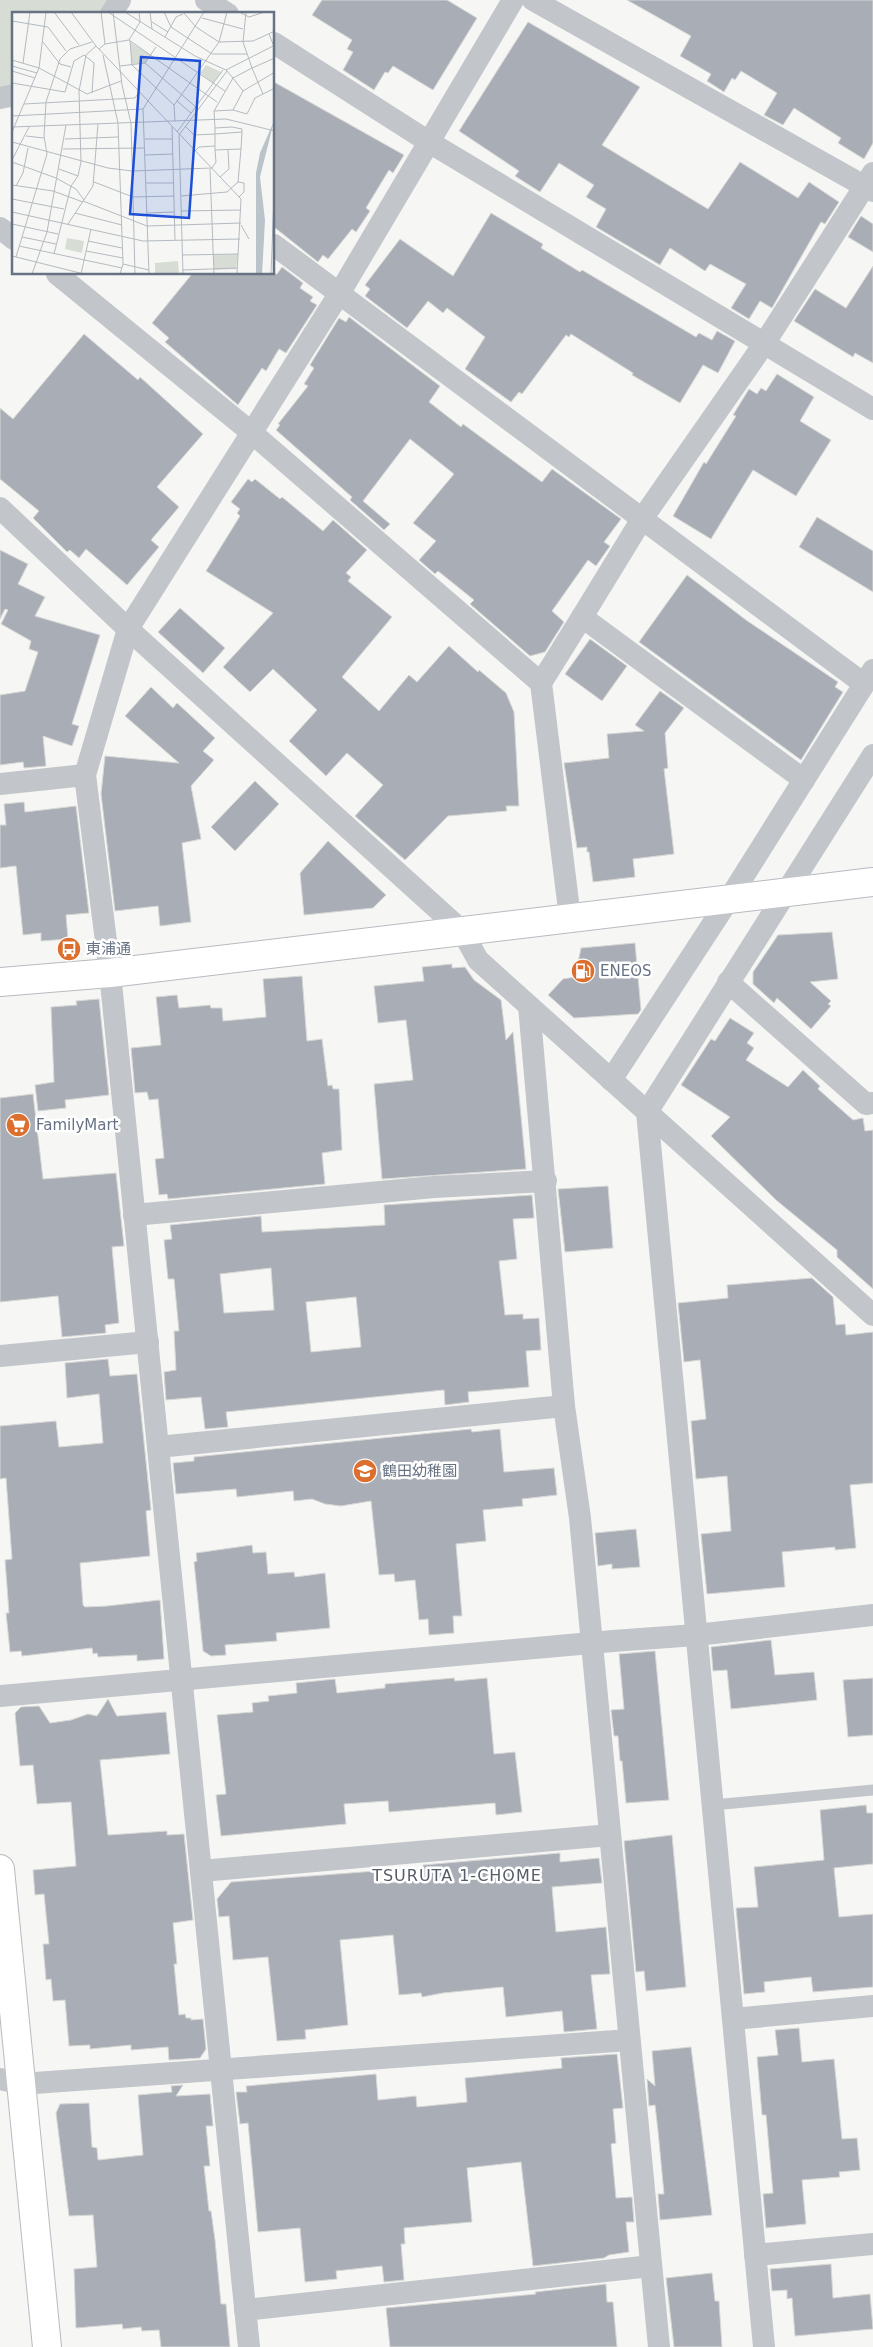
<svg xmlns="http://www.w3.org/2000/svg" width="873" height="2347" font-family="'DejaVu Sans','Noto Sans JP',sans-serif">
  <style>
    .green { fill: #d7ddd5 }
    .building { fill: #a9aeb6; stroke: #d8d8d6; fill-rule: evenodd }
    .lines { fill: none; stroke-linecap: round; stroke-linejoin: round }
    .secondary-casing { stroke: #b7bac0; stroke-width: 30 }
    .lane { stroke: #c2c5c9; stroke-width: 11 }
    .street { stroke: #c2c5c9; stroke-width: 22 }
    .secondary { stroke: #fff; stroke-width: 28 }
    .labels { text-anchor: middle; dominant-baseline: central; stroke-width: 5; stroke-linejoin: round; paint-order: stroke }
    .poi-label { font-size: 15px; fill: #677384; stroke: #fff; text-anchor: start }
    .neighbourhood-label { font-size: 16px; letter-spacing: 1px; fill: #555d69; stroke: #fff }
    .inset-road { fill: none; stroke: #b4bac0; stroke-width: 1 }
    .view { fill: #1d4ed8; fill-opacity: 0.15; stroke: #1d4ed8; stroke-width: 2.5 }
    .inset-edge { fill: none; stroke: #677384; stroke-width: 2.5 }
  </style>
  <rect width="100%" height="100%" fill="#f6f7f4"/>
  <!-- green -->
  <polygon class="green" points="0,0 111,0 101,14 14,14 14,89 0,92"/>
  <!-- building -->
  <g class="building">
    <polygon points="322,0 447,0 477,18 433,90 393,66 388,73 385,72 374,90 343,70 353,52 347,49 352,40 312,15"/>
    <polygon points="627,0 873,0 873,143 864,159 838,143 841,138 794,108 783,125 764,115 777,93 741,71 735,80 732,78 724,92 707,81 711,74 680,56 691,36"/>
    <polygon points="528,22 640,87 602,145 708,209 740,162 798,198 809,182 839,202 825,224 821,222 772,308 760,301 749,319 731,308 746,284 710,264 705,271 670,248 660,265 596,227 606,209 586,197 594,185 559,163 540,192 515,176 519,171 459,131"/>
    <polygon points="274,82 404,155 393,173 389,170 366,208 370,211 356,232 352,229 328,259 323,255 318,262 274,227"/>
    <polygon points="491,213 543,244 541,248 580,272 582,270 696,337 699,333 712,340 717,331 735,341 718,373 703,365 680,403 632,375 633,373 571,334 569,337 566,335 522,394 519,392 511,402 465,369 485,337 447,308 443,313 428,301 407,328 365,296 370,289 365,285 400,239 453,276"/>
    <polygon points="861,216 873,224 873,252 848,237"/>
    <polygon points="873,266 873,363 855,353 853,357 794,321 815,289 846,308"/>
    <polygon points="282,267 303,283 300,288 313,297 310,301 317,305 286,353 279,349 266,371 262,368 238,405 165,342 169,338 152,323 192,274 277,274"/>
    <polygon points="349,317 440,386 429,402 461,427 463,424 542,482 552,469 621,519 604,542 610,546 596,566 588,560 552,611 564,622 545,652 530,656 470,604 474,600 438,571 435,574 419,560 436,541 413,523 454,474 410,439 363,501 390,524 384,530 350,500 352,497 276,430 280,425 278,424 308,386 304,384 314,368 310,365 339,318 346,322"/>
    <polygon points="84,334 138,380 140,377 203,434 157,487 179,507 151,540 159,547 127,585 86,549 79,558 70,550 67,552 33,518 39,511 0,479 0,408 13,419"/>
    <polygon points="777,374 814,397 800,421 831,440 796,496 753,470 711,539 673,516 704,462 706,464 736,416 733,415 749,389 757,394 761,388 766,391"/>
    <polygon points="248,479 252,482 255,479 280,499 282,497 323,531 333,520 367,550 346,573 351,577 348,581 392,617 342,677 379,711 409,675 417,682 449,646 478,672 479,670 506,693 514,712 519,806 506,806 507,811 448,816 405,860 355,816 383,785 347,753 326,776 289,741 317,710 273,669 250,692 223,667 273,613 206,571 240,516 237,513 240,509 231,502"/>
    <polygon points="817,517 873,551 873,592 799,547"/>
    <polygon points="0,550 28,564 18,584 45,597 35,616 100,635 72,724 79,726 72,746 43,736 46,766 24,768 23,762 0,765 0,695 25,691 38,652 29,649 31,641 1,624 8,610 5,609 0,619"/>
    <polygon points="687,575 746,620 838,682 835,687 843,692 801,760 639,642"/>
    <polygon points="180,608 225,648 203,673 158,632"/>
    <polygon points="590,639 627,666 602,701 565,674"/>
    <polygon points="151,687 173,708 177,703 215,738 203,751 214,760 191,786 201,839 182,843 191,922 160,926 158,906 115,911 101,794 105,756 179,763 125,716"/>
    <polygon points="660,691 684,708 665,733 668,768 664,769 674,854 633,859 635,877 593,882 589,852 587,852 587,847 577,848 564,763 609,758 607,734 644,731 635,725"/>
    <polygon points="255,781 279,804 235,851 211,827"/>
    <polygon points="24,802 25,812 76,806 89,913 66,915 68,939 41,941 41,933 23,935 16,866 0,868 0,825 6,825 4,804"/>
    <polygon points="328,841 386,895 373,908 304,915 300,873"/>
    <polygon points="832,932 838,979 810,982 831,1001 828,1004 831,1006 811,1029 777,998 774,1003 753,984 753,972 778,935"/>
    <polygon points="635,943 641,1010 638,1014 574,1018 548,995 563,979 575,977 581,948"/>
    <polygon points="452,964 452,968 465,967 474,980 501,1000 506,1040 513,1032 526,1169 382,1179 374,1084 413,1080 406,1020 378,1023 374,986 424,981 422,967"/>
    <polygon points="302,976 307,1041 322,1039 328,1086 332,1085 333,1089 339,1089 342,1150 322,1153 325,1184 168,1199 167,1194 159,1195 155,1159 164,1158 158,1099 149,1100 147,1092 135,1093 131,1048 161,1045 156,997 177,995 179,1008 210,1005 211,1008 222,1008 223,1021 266,1017 263,979"/>
    <polygon points="99,999 109,1095 65,1100 66,1108 38,1111 35,1085 54,1082 51,1007 77,1005 76,1001"/>
    <polygon points="730,1018 754,1033 747,1043 754,1048 746,1060 788,1087 803,1070 820,1086 818,1089 853,1120 863,1118 865,1131 873,1130 873,1289 837,1257 837,1250 776,1200 711,1136 730,1117 681,1085 711,1039 715,1041"/>
    <polygon points="33,1094 43,1179 116,1173 124,1246 112,1247 119,1323 105,1325 106,1333 62,1337 58,1296 0,1302 0,1098"/>
    <polygon points="608,1186 613,1248 565,1252 558,1189"/>
    <path d="M532,1195L534,1218L513,1219L517,1259L499,1261L505,1315L523,1314V1319L539,1318L541,1350L526,1351L529,1387L468,1392L469,1402L445,1405L444,1390L226,1412L228,1427L205,1429L201,1397L166,1400L164,1372L176,1370L174,1331H179L174,1279H168L164,1240L172,1239L170,1225L261,1216L262,1232L385,1225L384,1205ZM271,1268L274,1310L224,1313L220,1274ZM356,1297L361,1347L311,1352L306,1302Z"/>
    <polygon points="812,1278 833,1297 836,1325 845,1324 846,1335 873,1332 873,1483 850,1485 856,1548 835,1550 835,1547 782,1552 785,1587 707,1594 701,1534 731,1531 727,1476 696,1479 691,1421 706,1419 700,1360 684,1362 678,1303 728,1298 727,1285"/>
    <polygon points="108,1359 110,1376 137,1374 151,1510 146,1511 150,1556 80,1563 83,1605 85,1607 107,1606 160,1600 164,1659 137,1661 137,1655 98,1657 97,1653 93,1654 92,1648 22,1656 21,1651 10,1652 6,1613 9,1613 5,1560 12,1559 6,1478 0,1479 0,1426 56,1421 59,1447 103,1443 99,1394 67,1398 65,1363"/>
    <polygon points="471,1429 472,1432 500,1429 504,1472 554,1468 557,1495 522,1499 523,1506 483,1510 486,1541 456,1544 462,1616 453,1616 454,1633 429,1635 428,1619 419,1620 415,1580 395,1582 394,1574 379,1575 371,1501 341,1506 325,1504 312,1499 294,1501 293,1491 237,1497 236,1489 176,1494 173,1463 194,1461 194,1457"/>
    <polygon points="636,1529 640,1567 612,1569 612,1564 598,1566 595,1533"/>
    <polygon points="252,1545 253,1553 266,1552 268,1574 294,1572 295,1577 325,1573 330,1628 276,1633 277,1641 225,1645 226,1655 211,1656 203,1651 194,1562 197,1561 196,1553"/>
    <polygon points="771,1640 775,1675 814,1672 817,1700 731,1709 727,1670 713,1671 711,1647"/>
    <polygon points="655,1651 669,1800 626,1803 622,1761 620,1761 618,1736 614,1736 611,1710 624,1709 619,1654"/>
    <polygon points="454,1678 455,1681 487,1678 494,1754 515,1752 522,1812 496,1815 495,1803 389,1812 388,1801 344,1804 346,1824 221,1836 216,1795 226,1794 217,1715 253,1712 252,1703 269,1701 268,1696 297,1693 296,1683 335,1679 337,1693 385,1688 385,1684"/>
    <polygon points="873,1678 873,1735 848,1737 843,1680"/>
    <polygon points="108,1699 117,1716 166,1712 170,1754 100,1760 108,1835 167,1831 167,1835 184,1834 193,1920 173,1923 177,1964 174,1964 179,2015 185,2014 186,2018 191,2018 191,2020 203,2019 206,2049 200,2058 169,2060 168,2047 131,2050 131,2045 90,2049 90,2045 69,2046 65,2000 53,2001 51,1979 46,1980 43,1944 49,1944 44,1894 35,1895 33,1870 76,1866 71,1802 37,1804 33,1765 20,1766 15,1713 21,1707 39,1706 50,1723 71,1720 88,1714 97,1716"/>
    <polygon points="866,1805 867,1813 873,1813 873,1864 834,1868 839,1917 873,1914 873,1987 813,1992 811,1977 764,1982 765,1992 744,1994 736,1908 758,1907 754,1867 824,1860 820,1810"/>
    <polygon points="672,1835 686,1987 646,1991 644,1971 636,1972 624,1841"/>
    <polygon points="560,1853 560,1862 599,1858 602,1883 552,1887 556,1932 606,1927 610,1974 591,1975 597,2029 564,2032 562,2011 506,2017 503,1987 443,1993 422,1997 421,1993 399,1995 393,1935 340,1940 348,2025 305,2030 306,2039 277,2041 268,1957 233,1960 229,1916 219,1917 217,1899 231,1882 376,1871 378,1883 387,1883 424,1879 423,1865"/>
    <polygon points="799,2028 802,2062 834,2059 842,2139 857,2138 860,2170 839,2172 840,2177 802,2180 806,2224 766,2228 763,2194 773,2193 766,2115 762,2115 757,2057 778,2055 775,2030"/>
    <polygon points="691,2047 712,2215 660,2220 658,2194 664,2194 658,2131 655,2105 649,2106 647,2079 655,2086 652,2051"/>
    <polygon points="617,2054 623,2108 613,2109 616,2143 611,2144 616,2198 632,2197 634,2222 626,2222 629,2252 609,2255 604,2258 533,2266 521,2162 467,2168 472,2222 404,2228 405,2244 401,2244 404,2280 384,2282 382,2266 336,2271 337,2279 305,2282 300,2228 258,2232 248,2123 240,2124 236,2092 247,2092 246,2086 376,2074 378,2100 416,2096 417,2107 467,2102 465,2078 562,2068 561,2058"/>
    <polygon points="183,2085 176,2096 210,2094 213,2126 206,2126 210,2166 204,2166 209,2211 211,2211 215,2240 221,2304 226,2304 230,2347 161,2347 159,2330 142,2331 141,2327 123,2329 122,2324 76,2328 74,2269 97,2267 93,2215 69,2216 56,2113 60,2104 89,2103 92,2147 97,2148 98,2160 143,2155 138,2095 172,2092 171,2086"/>
    <polygon points="831,2264 833,2298 870,2294 873,2329 795,2336 792,2298 787,2299 787,2290 772,2291 770,2269"/>
    <polygon points="712,2273 715,2301 719,2301 722,2347 674,2347 666,2278"/>
    <polygon points="606,2284 607,2302 613,2302 617,2347 390,2347 386,2308 536,2294 535,2292"/>
  </g>
  <g class="lines">
    <!-- secondary casing -->
    <g class="secondary-casing">
      <g id="secondary">
        <polyline points="0,982 110,973 873,882"/>
        <polyline points="0,1869 47,2347"/>
      </g>
    </g>
    <!-- lane -->
    <polyline class="lane" points="713,1805 873,1790"/>
    <!-- street -->
    <g class="street">
      <polyline points="206,0 228,14"/>
      <polyline points="533,0 873,191"/>
      <polyline points="111,14 120,0"/>
      <polyline points="274,43 429,142 873,409"/>
      <polyline points="0,98 14,95"/>
      <polyline points="0,228 14,239"/>
      <polyline points="274,245 864,684"/>
      <polyline points="57,274 251,432 541,683"/>
      <polyline points="0,508 128,629 462,931 478,960 873,1315"/>
      <polyline points="804,780 582,617 642,519 764,344 873,173"/>
      <polyline points="0,784 85,775"/>
      <polyline points="570,918 541,683 582,617"/>
      <polyline points="728,982 866,1104 873,1103"/>
      <polyline points="529,1006 564,1406 580,1518 659,2347"/>
      <polyline points="611,1080 729,899 873,670"/>
      <polyline points="134,1215 434,1187 546,1181"/>
      <polyline points="0,1356 148,1342"/>
      <polyline points="158,1447 564,1406"/>
      <polyline points="0,1696 613,1641 696,1635 873,1615"/>
      <polyline points="201,1871 610,1835"/>
      <polyline points="733,2019 873,2006"/>
      <polyline points="0,2079 21,2084 629,2040"/>
      <polyline points="755,2255 873,2244"/>
      <polyline points="245,2310 651,2266"/>
      <polyline points="249,2347 110,973 85,775 128,629 339,294 513,0"/>
      <polyline points="764,2347 647,1112 873,755"/>
    </g>
    <!-- secondary -->
    <use href="#secondary" class="secondary"/>
  </g>
  <!-- icons -->
  <defs>
    <g id="bus-disc" transform="scale(1.25)"><circle r="9.5" fill="#dc6f2e" stroke="#fff"/><path d="M-5-6H5V4H4V6H2V4H-2V6H-4V4H-5ZM-3.5-4V0h7V-4ZM-3.5 1.2v1.5H-2V1.2ZM2 1.2v1.5H3.5V1.2Z" fill="#fff"/></g>
    <g id="fuel-disc" transform="scale(1.25)"><circle r="9.5" fill="#dc6f2e" stroke="#fff"/><path d="M-5.5-6h7V0h2V4h1.3V-2.5L3-4.5l.8-.8L6-3V5H2.5V1h-1V6h-7ZM-4.2-4.7v3.2H.2V-4.7Z" fill="#fff"/></g>
    <g id="supermarket-disc" transform="scale(1.25)"><circle r="9.5" fill="#dc6f2e" stroke="#fff"/><path d="M-6-5.5h2.5l.6 2H6L4.5 2H-2.5L-4.4-4H-6ZM-1.5 3.2a1.3 1.3 0 1 0 .1 0ZM3 3.2a1.3 1.3 0 1 0 .1 0Z" fill="#fff"/></g>
    <g id="school-disc" transform="scale(1.25)"><circle r="9.5" fill="#dc6f2e" stroke="#fff"/><path d="M0-5L7-2L0 1L-7-2ZM-4 1L0 2.5L4 1V4Q0 6-4 4Z" fill="#fff"/></g>
  </defs>
  <g fill-rule="evenodd">
    <use href="#bus-disc" x="69" y="949"/>
    <use href="#fuel-disc" x="583" y="971"/>
    <use href="#supermarket-disc" x="18" y="1125"/>
    <use href="#school-disc" x="365" y="1471"/>
  </g>
  <g class="labels">
    <!-- poi labels -->
    <g class="poi-label">
      <text x="86" y="949">東浦通</text>
      <text x="600" y="971">ENEOS</text>
      <text x="36" y="1125">FamilyMart</text>
      <text x="382" y="1471">鶴田幼稚園</text>
    </g>
    <!-- neighbourhood labels -->
    <g class="neighbourhood-label">
      <text x="457" y="1875">TSURUTA 1-CHOME</text>
    </g>
  </g>
  <!-- overview -->
  <g transform="translate(12 12)">
    <rect width="262" height="262" fill="#f6f7f4"/>
    <path d="M118,30L139,43L133,51L120,52ZM194,53L209,60L201,71L188,61ZM55,226L72,229L70,241L53,237ZM226,242L224,257L202,258L201,243ZM166,249L167,262H143V251Z" fill="#d7ddd5"/>
    <path d="M262,109L248,165L253,208L251,245L250,262H244V161L248,141Z" fill="#bac3c9"/>
    <path class="inset-road" d="M42,0L67,33M59,0L84,34L229,187L225,262M89,0L93,32M96,0L213,79M101,0L110,73L119,111L123,262M113,0L183,44L214,58L221,66L240,56L251,82M138,0L140,17M152,0L159,15L200,42H235M171,0L184,15L207,30L241,29L263,19M227,0L237,5L253,0M234,0L231,30L240,56L263,46M190,6L231,17M0,9L36,15L54,39M140,10L156,20M257,22L263,37M153,25L164,5L171,2M117,28L128,10L127,0M118,29L120,53L162,93M31,30L48,52L59,55M87,37L93,32L117,28L205,90M91,43L106,111L111,252L108,262M0,48L27,56L75,82L109,69M11,51L18,0M133,51L184,95M0,54L25,61M108,54L133,51L144,35M214,58L263,33M0,59L23,66M0,71L53,80L62,49L72,43L82,51L80,81M12,92L123,86L127,80M221,98L235,102L243,86L263,76M202,99L221,66L231,79L263,60M179,101L165,89L207,30L215,0M0,104L131,97M163,109L162,93L165,89M173,114L182,123L203,122L230,120L229,137L203,138V116L202,99L221,98L231,79M0,115L214,107L263,119M160,115L163,228M203,116L220,115L230,117V120M0,120L27,56L34,0M165,120L211,58M14,124L32,126M53,127L106,125M133,127H160M0,130L96,156L120,159L200,156L204,150L203,138M51,137L132,136M183,139L187,135L203,134M133,143L161,142M0,148L17,115M0,150L44,166L64,177L72,188M47,157L66,164M198,157L202,262M208,165L217,157L216,138M82,170L121,185L162,184M226,170L232,171V180L227,185M134,171H162M0,173L41,179L71,190M4,174L11,161L16,136M169,184L215,180L226,170L229,137M0,187L52,197M71,189L135,214L229,211M169,199L229,198M0,200L131,229L228,227M63,201L110,213M135,201L162,200M0,212L46,222M56,212L81,174L86,112M229,213L237,227M10,225L44,232M76,229L110,236M7,234L110,256M74,239L111,246M42,242L59,174L66,164L69,150L67,79L74,43L84,34M170,243L226,242M0,244L72,262M4,245L35,142L32,124L34,90L48,47L58,37L80,30M111,252L137,258M171,258L225,256M20,262L35,220L54,113M69,262L79,217M137,262L131,97L192,0M171,262L167,123L215,59M259,262L263,159"/>
    <path class="view" d="M129,45L188,49L177,206L118,202Z"/>
    <rect width="262" height="262" class="inset-edge"/>
  </g>
</svg>
